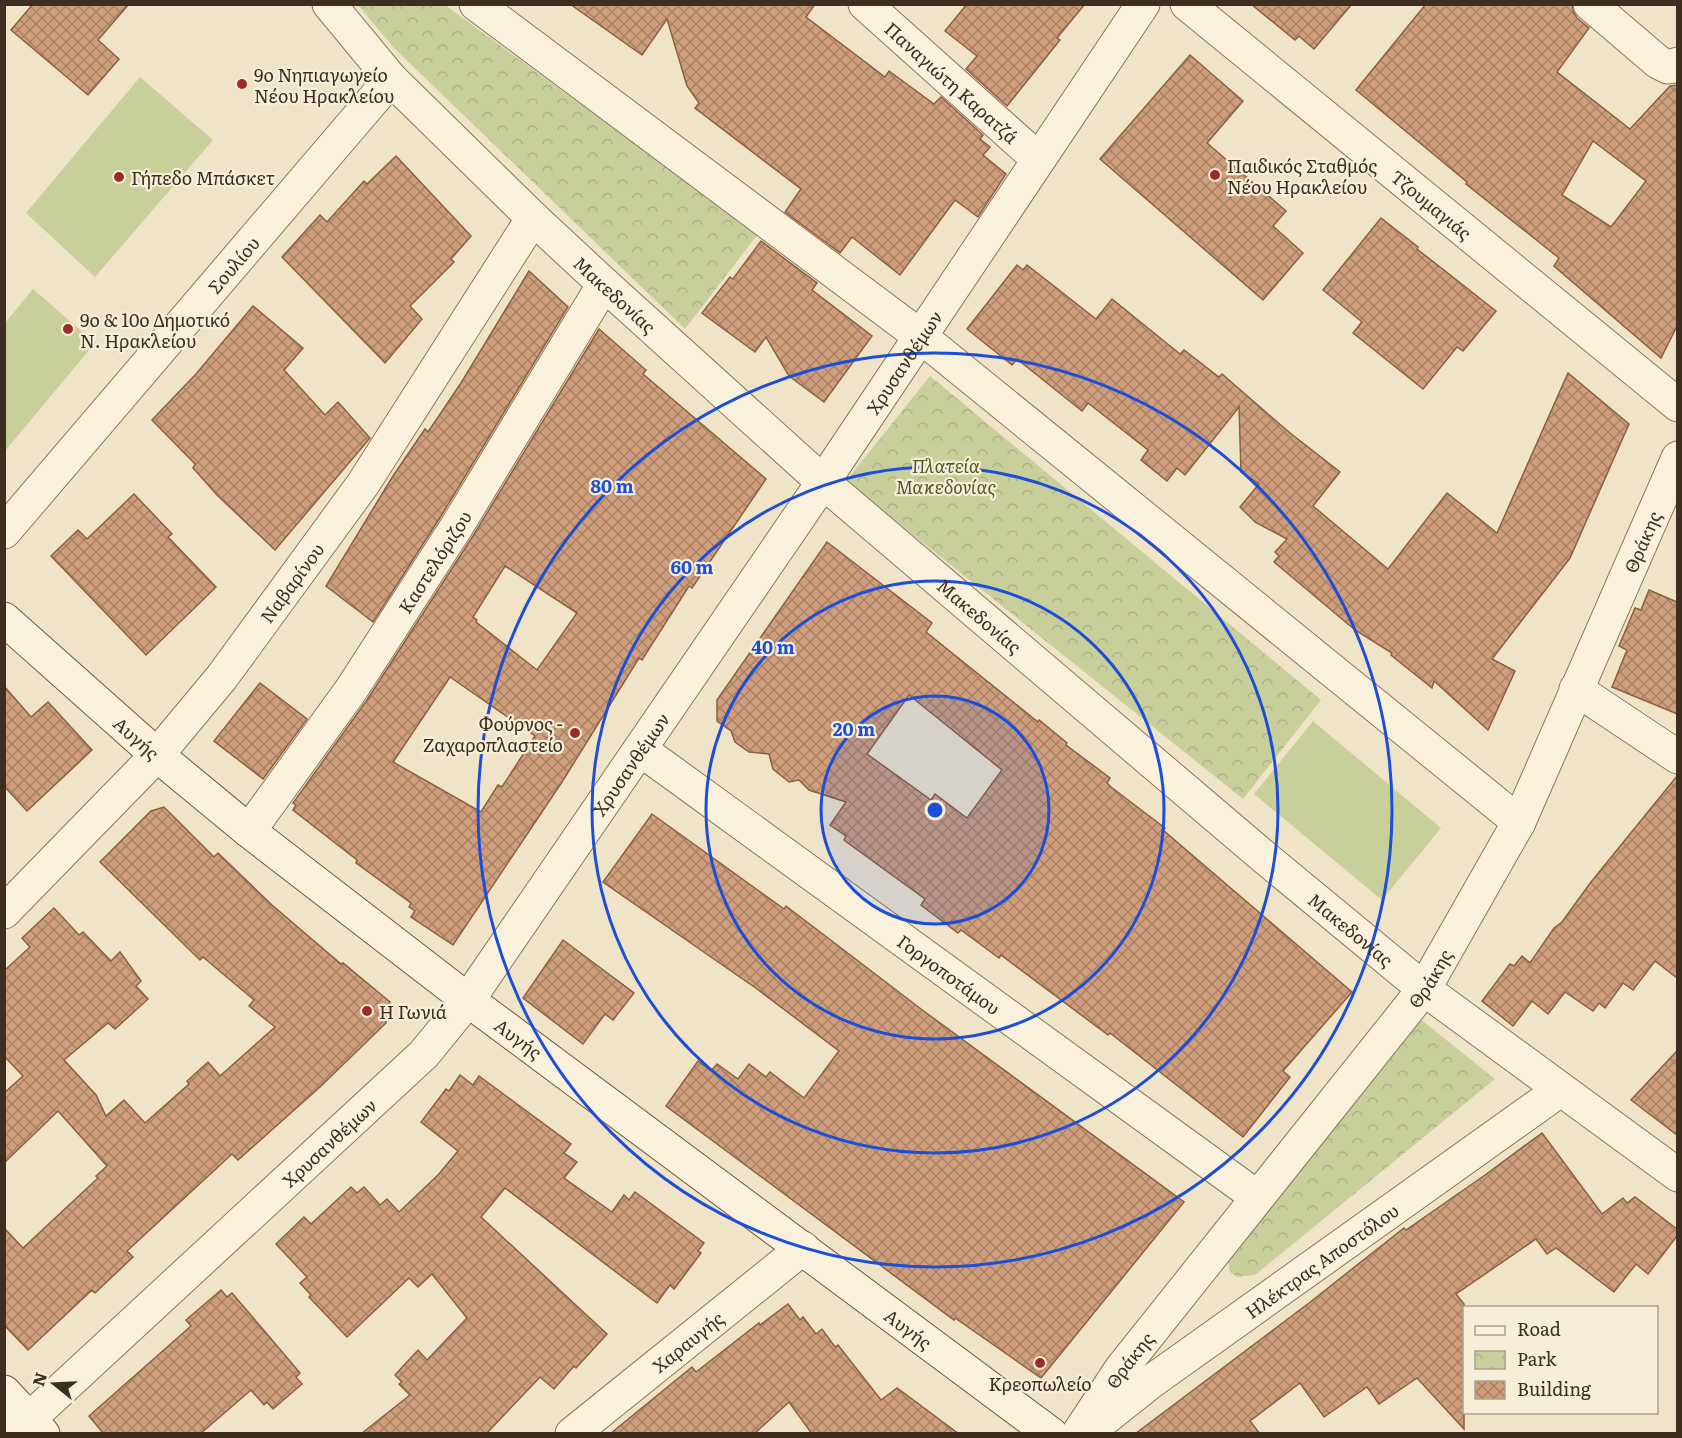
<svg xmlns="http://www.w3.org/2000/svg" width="1682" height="1438" font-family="Literata,serif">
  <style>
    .grass { fill: #c9cf9b }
    .park { fill: url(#park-crowns) }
    .building { fill: url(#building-cross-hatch); stroke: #8d5f41; stroke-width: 1.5; fill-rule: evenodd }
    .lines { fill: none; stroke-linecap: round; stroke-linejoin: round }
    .street-casing { stroke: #8d765c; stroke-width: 35 }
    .secondary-casing { stroke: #6f573f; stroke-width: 35 }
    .street { stroke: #faf1dc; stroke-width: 33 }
    .secondary { stroke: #faf1dc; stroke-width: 33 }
    .ring { fill: none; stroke: #1d4ed8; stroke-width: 3 }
    .poi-dot { fill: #9e2a2b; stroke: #f7eed8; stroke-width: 2 }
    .labels { text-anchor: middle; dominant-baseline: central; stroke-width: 4.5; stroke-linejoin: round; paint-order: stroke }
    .poi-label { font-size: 18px; fill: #3d2e20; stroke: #f7eed8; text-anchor: start }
    .street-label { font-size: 18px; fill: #3d2e20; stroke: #f7eed8 }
    .park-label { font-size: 18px; font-style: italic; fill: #4d5a26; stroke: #f7eed8 }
    .centre { fill: #1d4ed8; stroke: #f7eed8; stroke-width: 3 }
    .ring-label { font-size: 18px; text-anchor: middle; font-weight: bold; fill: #1d4ed8; stroke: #f7eed8; stroke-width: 4.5; stroke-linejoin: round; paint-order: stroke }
  </style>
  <defs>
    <pattern id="park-crowns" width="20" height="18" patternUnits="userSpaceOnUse" patternTransform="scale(1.5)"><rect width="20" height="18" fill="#c9cf9b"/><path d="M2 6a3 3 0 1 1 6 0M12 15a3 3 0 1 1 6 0" fill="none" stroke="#aeb285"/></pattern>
    <pattern id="building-cross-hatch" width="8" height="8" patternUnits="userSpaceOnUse" patternTransform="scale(1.5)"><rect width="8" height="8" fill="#cf9f7d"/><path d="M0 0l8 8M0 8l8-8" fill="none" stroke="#a98266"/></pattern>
  </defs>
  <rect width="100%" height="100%" fill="#f0e4c8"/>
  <!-- grass -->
  <g class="grass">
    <polygon points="140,77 213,140 95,277 26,213"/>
    <polygon points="33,289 95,343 5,451 5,323"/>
    <polygon points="1313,721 1441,828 1382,900 1254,794"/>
  </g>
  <!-- park -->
  <g class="park">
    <polygon points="358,5 445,5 758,234 685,329 393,47"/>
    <polygon points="930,376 1321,700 1243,799 846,481"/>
    <polygon points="1419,1018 1495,1079 1255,1275 1237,1277 1230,1272 1228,1262 1234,1249"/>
  </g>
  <!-- building -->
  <g class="building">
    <polygon points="33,4 129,4 98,40 119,59 88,95 11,30"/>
    <polygon points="570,4 815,4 806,17 885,77 889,71 934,104 941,97 983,135 980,139 990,147 983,155 1006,174 978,217 955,200 900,275 852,237 840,253 785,212 801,189 695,108 699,103 687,86 667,19 642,55"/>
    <polygon points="967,4 1085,4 1057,38 1060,40 1007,106 966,69 977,56 945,31"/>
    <polygon points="1251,4 1352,4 1314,49 1299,36 1295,40"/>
    <path d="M1426,4H1572L1573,11L1577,18L1589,28L1557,72L1630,129L1670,86L1677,85V326L1661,358L1554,266L1559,258L1466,184L1467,182L1356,90ZM1593,141L1646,181L1611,227L1562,195Z"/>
    <polygon points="1190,55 1243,101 1207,143 1286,211 1273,226 1303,253 1263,300 1100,159"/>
    <polygon points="396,156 471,236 451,259 454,262 410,306 422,319 385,363 282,257 320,215 327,222 364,181 367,184"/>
    <polygon points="1381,218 1418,247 1417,249 1496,311 1463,351 1457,347 1423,389 1353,333 1362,322 1323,290"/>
    <polygon points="761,241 817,283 812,290 872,336 824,402 789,376 766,337 755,352 702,313 730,277 733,279"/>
    <polygon points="1017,265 1023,270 1027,265 1096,319 1112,299 1180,354 1184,350 1219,377 1222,374 1290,433 1340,472 1313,506 1388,569 1447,493 1497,533 1568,373 1629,424 1570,558 1492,659 1515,671 1488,730 1434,681 1432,688 1391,655 1392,653 1355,630 1274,562 1279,556 1275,552 1287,539 1255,522 1240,507 1259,484 1241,472 1239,407 1185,475 1177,468 1167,481 1141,460 1148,450 1088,403 1082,411 1017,359 1012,365 967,329"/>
    <polygon points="529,271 568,307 441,516 373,622 326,586 393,476 425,429 428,432 461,383"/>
    <polygon points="253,306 303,348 284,370 325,415 338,402 370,438 275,550 217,495 193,468 195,464 152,420 196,374"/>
    <path d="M599,329L646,370L643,374L766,479L692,588L689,586L642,660L639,658L562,782L453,945L411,917L415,911L409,907L411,903L356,863L357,860L293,810L296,805L293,803L367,700L473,536ZM505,566L577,613L537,670L476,622L477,620L473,617ZM450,677L535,736L502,787L498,785L481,812L393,762Z"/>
    <polygon points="134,494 172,534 168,537 216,587 146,655 51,556 78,530 87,539"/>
    <path d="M827,542L932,623L926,632L1038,722L1039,720L1067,743L1066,745L1110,778L1107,783L1111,787L1165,828L1163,830L1352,992L1283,1071L1290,1077L1243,1137L1110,1033L1108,1035L1001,955L999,958L961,930L958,933L921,905L925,899L844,840L846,836L830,825L846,802L809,790L799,780L789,782L773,769L769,754L749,752L735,742L731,731L717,721V700ZM909,695L1002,770L967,818L935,794L931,800L867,754Z"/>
    <polygon points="1649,590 1677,602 1677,714 1612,687 1627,650 1619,646 1635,608 1641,610"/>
    <polygon points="260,683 307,719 263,779 214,741"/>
    <polygon points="4,686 31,717 48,702 92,750 27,811 4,786"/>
    <polygon points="1677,776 1677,978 1655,961 1633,990 1623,983 1605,1008 1599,1003 1593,1011 1565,992 1548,1014 1532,1001 1513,1026 1482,1001 1510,964 1514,966 1522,956 1530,963 1554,928 1562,922 1591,882"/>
    <polygon points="164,807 214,857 218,853 272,905 341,964 343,963 390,1002 386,1023 320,1087 238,1160 232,1154 127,1251 133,1257 95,1293 92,1290 28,1350 4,1325 4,1228 23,1248 98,1178 96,1176 107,1166 58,1111 4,1163 4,1093 23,1076 4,1056 4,971 30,947 22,938 54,908 79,935 83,932 111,961 120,952 141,981 136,986 148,999 115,1029 108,1023 64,1060 96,1095 106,1116 124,1100 145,1123 189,1084 187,1081 208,1062 220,1076 275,1027 249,1006 254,1000 203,957 200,960 100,862 151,811"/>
    <polygon points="652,814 784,909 786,906 925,1012 1184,1202 1041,1378 955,1318 954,1320 666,1106 698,1061 711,1071 717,1064 738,1079 749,1064 766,1077 770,1072 804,1098 839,1051 757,989 603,882"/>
    <polygon points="563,940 634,993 613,1020 605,1014 583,1044 523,998"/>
    <polygon points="1677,1051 1677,1135 1631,1100"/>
    <polygon points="460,1075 473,1085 479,1076 571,1144 564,1153 577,1162 564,1178 612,1212 624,1195 629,1200 635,1192 704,1243 698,1251 701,1253 674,1289 670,1285 657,1303 505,1188 481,1217 607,1334 576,1368 574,1366 554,1389 540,1377 486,1434 361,1434 410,1395 399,1384 402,1382 395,1375 418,1350 427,1360 467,1318 432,1274 418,1287 409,1278 347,1337 309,1297 311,1295 300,1283 307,1277 276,1244 304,1217 311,1224 351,1187 357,1193 364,1187 380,1205 387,1199 399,1212 438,1175 458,1151 421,1122 446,1089 449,1091"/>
    <polygon points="1542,1133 1602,1214 1623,1198 1627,1203 1635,1197 1677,1229 1677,1236 1648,1274 1636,1264 1614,1292 1556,1248 1547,1254 1536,1239 1456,1294 1464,1304 1464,1429 1417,1378 1379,1404 1367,1387 1324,1417 1300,1383 1250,1421 1260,1434 1135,1434 1309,1303 1404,1228 1406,1230 1485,1175"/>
    <polygon points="221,1290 227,1297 232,1293 261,1327 300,1373 296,1377 302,1384 273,1409 267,1402 264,1405 251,1390 200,1434 104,1434 89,1416 191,1326 186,1320"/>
    <polygon points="788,1304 800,1320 803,1317 816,1334 822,1329 835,1347 838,1345 881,1400 897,1388 959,1434 812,1434 789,1402 754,1434 610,1434 692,1367 696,1372 759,1323 760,1325"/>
  </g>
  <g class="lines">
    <!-- street casing -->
    <g class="street-casing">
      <g id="street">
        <path id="s1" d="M329,4L391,79L533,218L604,284L823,482L1264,857L1424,989L1678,1175"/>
        <polyline points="476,4 920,336 1519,822"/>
        <path id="s2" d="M865,4L1038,159"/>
        <path id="s3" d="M1187,4L1678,405"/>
        <polyline points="1590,4 1658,62 1668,67 1676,66 1678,64"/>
        <path id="s4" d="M4,532L391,79"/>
        <polyline points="1576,689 1678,757"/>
        <path id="s5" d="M641,750L1257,1197"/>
        <path id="s6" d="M249,831L351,690L457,526L604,284"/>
        <path id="s7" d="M4,912L157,755L222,677L363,484L533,218"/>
        <path id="s8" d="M1094,1427L1152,1381L1560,1090"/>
        <path id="s9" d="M13,1434L424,1054L468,1000L823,482L1143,4"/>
        <path id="s10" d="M572,1434L803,1248"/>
        <path id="s11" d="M1078,1434L1121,1369L1424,989L1519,822L1678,458"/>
      </g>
    </g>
    <!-- secondary casing -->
    <g class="secondary-casing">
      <g id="secondary">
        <path id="s12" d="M4,619L157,755L249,831L468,1000L1051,1434"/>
        <polyline points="4,1392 43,1434"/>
      </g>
    </g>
    <!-- street -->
    <use href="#street" class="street"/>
    <!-- secondary -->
    <use href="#secondary" class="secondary"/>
  </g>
  <!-- distance rings -->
  <circle cx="935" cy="810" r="114" fill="#1d4ed8" fill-opacity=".12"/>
  <g class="ring">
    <circle cx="935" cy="810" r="114"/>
    <circle cx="935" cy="810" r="229"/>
    <circle cx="935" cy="810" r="343"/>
    <circle cx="935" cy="810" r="457"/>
  </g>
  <!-- markers -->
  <g class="poi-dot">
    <circle cx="242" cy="84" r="6"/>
    <circle cx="1215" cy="175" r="6"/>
    <circle cx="119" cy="177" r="6"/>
    <circle cx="68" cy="329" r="6"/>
    <circle cx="575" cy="733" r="6"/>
    <circle cx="367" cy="1011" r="6"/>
    <circle cx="1040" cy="1363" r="6"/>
  </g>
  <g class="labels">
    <!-- poi labels -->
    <g class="poi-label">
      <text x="254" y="74">9ο Νηπιαγωγείο<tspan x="254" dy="21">Νέου Ηρακλείου</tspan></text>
      <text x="1227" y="165">Παιδικός Σταθμός<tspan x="1227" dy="21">Νέου Ηρακλείου</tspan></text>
      <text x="131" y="177">Γήπεδο Μπάσκετ</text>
      <text x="80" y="319">9ο &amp; 10ο Δημοτικό<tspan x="80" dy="21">Ν. Ηρακλείου</tspan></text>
      <text x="563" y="723" text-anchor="end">Φούρνος -<tspan x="563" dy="21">Ζαχαροπλαστείο</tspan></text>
      <text x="379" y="1011">Η Γωνιά</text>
      <text x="1040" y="1383" text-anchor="middle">Κρεοπωλείο</text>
    </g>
    <!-- street labels -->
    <g class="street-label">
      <text stroke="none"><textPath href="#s2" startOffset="117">Παναγιώτη Καρατζά</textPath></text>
      <text stroke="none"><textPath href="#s3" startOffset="316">Τζουμαγιάς</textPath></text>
      <text stroke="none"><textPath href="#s4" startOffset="352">Σουλίου</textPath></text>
      <text stroke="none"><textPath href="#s1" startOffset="408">Μακεδονίας</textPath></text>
      <text stroke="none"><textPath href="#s9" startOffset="1402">Χρυσανθέμων</textPath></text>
      <text stroke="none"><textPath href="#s11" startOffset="1062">Θράκης</textPath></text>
      <text stroke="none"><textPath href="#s6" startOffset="327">Καστελόριζου</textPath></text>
      <text stroke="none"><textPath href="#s7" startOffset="438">Ναβαρίνου</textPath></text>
      <text stroke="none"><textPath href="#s1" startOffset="894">Μακεδονίας</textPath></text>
      <text stroke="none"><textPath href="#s12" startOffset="178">Αυγής</textPath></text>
      <text stroke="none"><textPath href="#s9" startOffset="916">Χρυσανθέμων</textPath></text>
      <text stroke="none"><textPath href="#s1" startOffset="1380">Μακεδονίας</textPath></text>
      <text stroke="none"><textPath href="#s5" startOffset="381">Γοργοποτάμου</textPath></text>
      <text stroke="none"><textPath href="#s11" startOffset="576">Θράκης</textPath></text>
      <text stroke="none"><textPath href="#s12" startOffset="664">Αυγής</textPath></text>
      <text stroke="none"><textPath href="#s9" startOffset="430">Χρυσανθέμων</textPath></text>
      <text stroke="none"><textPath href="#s8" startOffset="282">Ηλέκτρας Αποστόλου</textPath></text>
      <text stroke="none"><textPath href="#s12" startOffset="1150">Αυγής</textPath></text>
      <text stroke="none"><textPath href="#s10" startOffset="148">Χαραυγής</textPath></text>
      <text stroke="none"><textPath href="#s11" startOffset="90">Θράκης</textPath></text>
    </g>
    <!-- park labels -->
    <g class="park-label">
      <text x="946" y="465">Πλατεία<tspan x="946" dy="21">Μακεδονίας</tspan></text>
    </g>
  </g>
  <circle cx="935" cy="810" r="9" class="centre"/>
  <g class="ring-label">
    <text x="612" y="493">80 m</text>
    <text x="692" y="574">60 m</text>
    <text x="773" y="654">40 m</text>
    <text x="854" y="736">20 m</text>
  </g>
  <!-- border -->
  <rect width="1682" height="1438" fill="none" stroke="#3d2e20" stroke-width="12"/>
  <!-- legend -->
  <rect x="1463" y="1306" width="195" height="108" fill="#f7eed8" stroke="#ada18e" stroke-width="1.5"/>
  <rect x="1475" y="1326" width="30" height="9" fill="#faf1dc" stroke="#ada18e" stroke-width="1.5"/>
  <text x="1517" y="1336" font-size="18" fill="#3d2e20">Road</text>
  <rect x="1475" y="1351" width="30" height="18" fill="url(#park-crowns)" stroke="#ada18e" stroke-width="1.5"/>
  <text x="1517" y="1366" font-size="18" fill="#3d2e20">Park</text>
  <rect x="1475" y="1381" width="30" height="18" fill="url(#building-cross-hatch)" stroke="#ada18e" stroke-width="1.5"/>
  <text x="1517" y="1396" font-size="18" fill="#3d2e20">Building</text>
  <!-- north arrow -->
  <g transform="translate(54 1384) rotate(288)" stroke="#f7eed8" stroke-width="4.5" paint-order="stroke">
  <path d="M0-4.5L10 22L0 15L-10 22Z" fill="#3d2e20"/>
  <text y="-9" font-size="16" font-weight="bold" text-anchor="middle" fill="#3d2e20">N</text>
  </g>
</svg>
